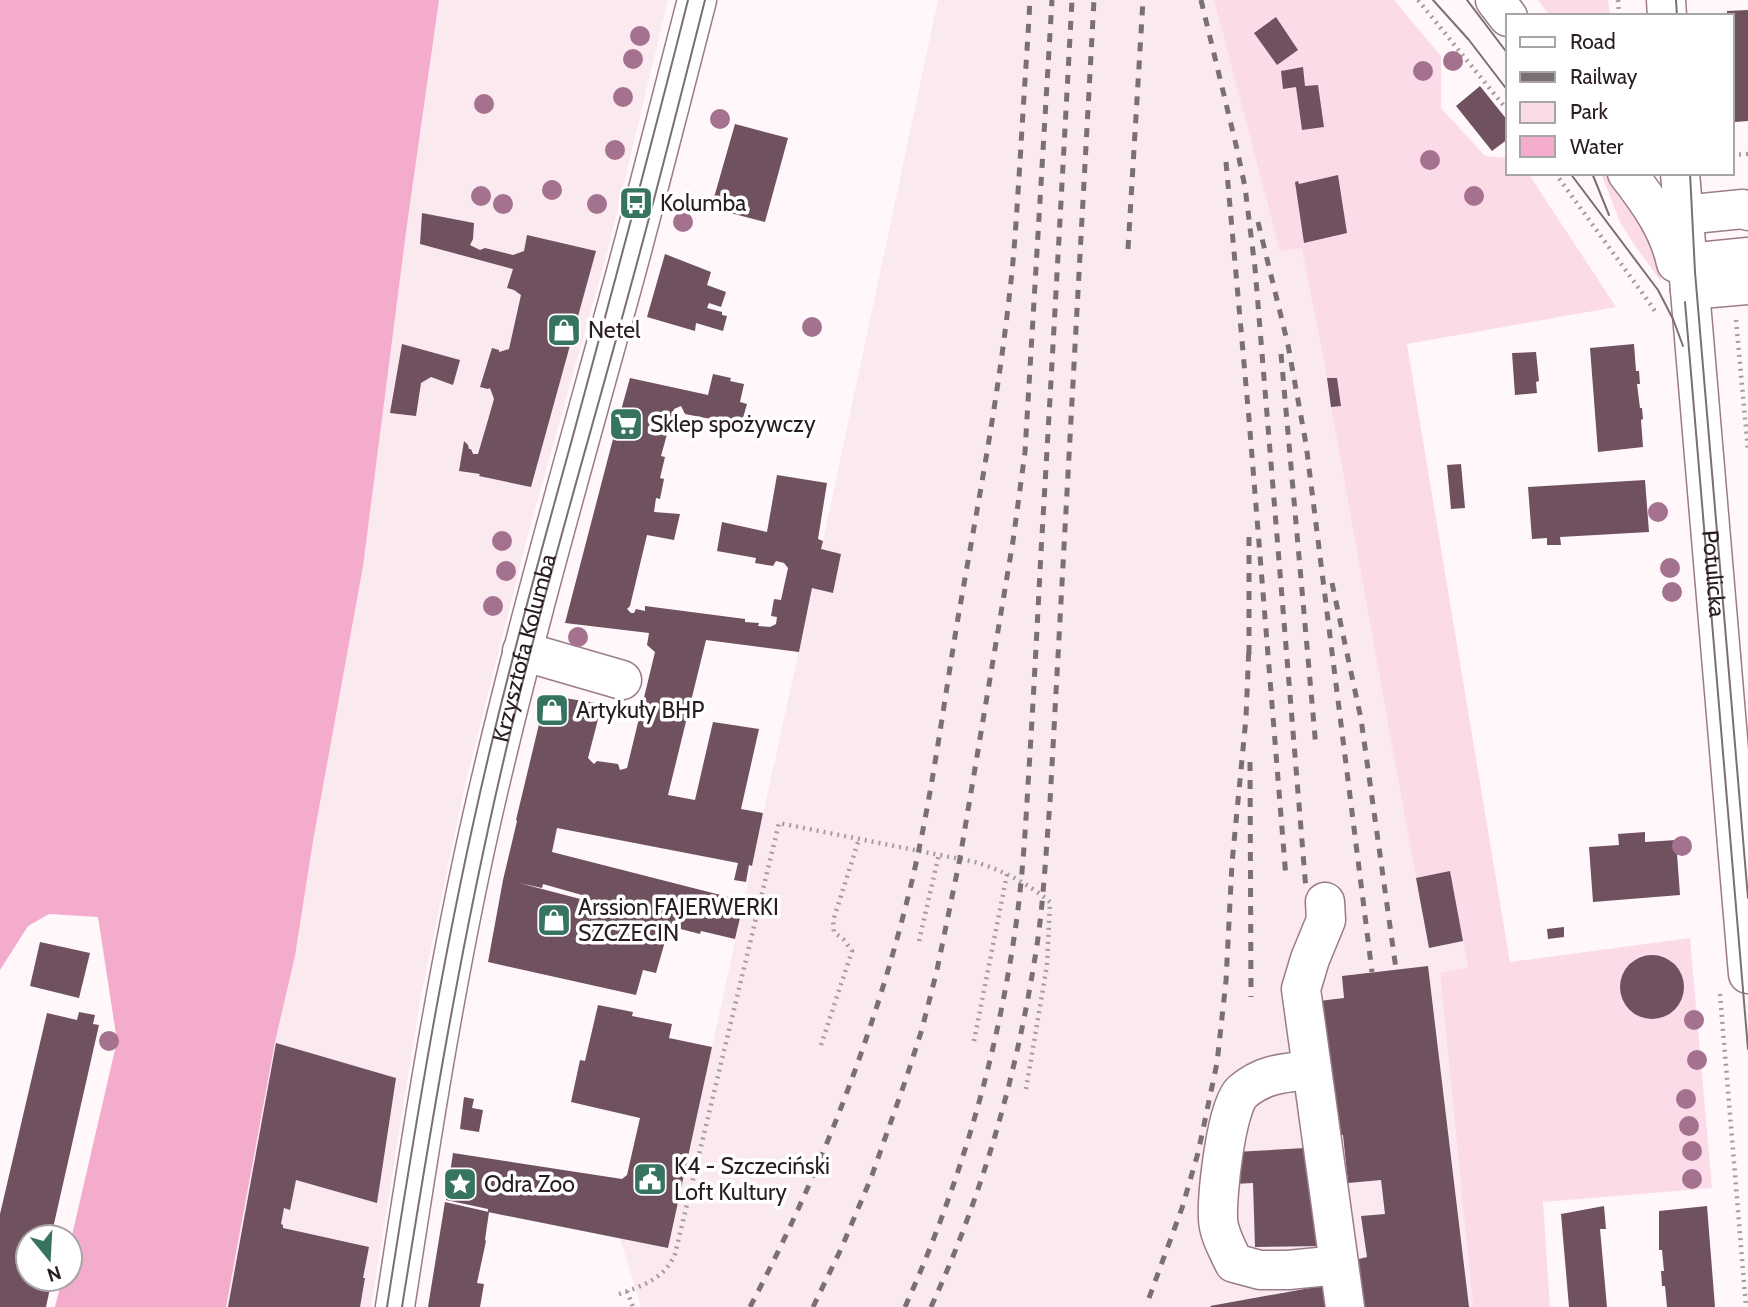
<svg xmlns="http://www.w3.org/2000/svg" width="1748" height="1307" font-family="Cabin,sans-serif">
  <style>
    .built { fill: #fbe9f0 }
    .green { fill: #fcdbe8 }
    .water { fill: #f3accc }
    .building { fill: #70515f; fill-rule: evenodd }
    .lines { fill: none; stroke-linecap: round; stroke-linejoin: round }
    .minor-casing { stroke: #9b7b89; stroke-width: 41 }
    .path { stroke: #a69ca0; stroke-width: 4.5; stroke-dasharray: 2 5; stroke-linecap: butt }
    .minor { stroke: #fff; stroke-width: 38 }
    .tram { stroke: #7a7074; stroke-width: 2 }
    .rail { stroke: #7a7074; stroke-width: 5; stroke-dasharray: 9 9; stroke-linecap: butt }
    .tree { fill: #a4728f }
    .labels { text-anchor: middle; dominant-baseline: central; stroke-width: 7; stroke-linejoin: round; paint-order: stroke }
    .poi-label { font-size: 23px; fill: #291d22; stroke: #fff; text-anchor: start }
    .street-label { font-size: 23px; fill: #291d22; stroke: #fff }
  </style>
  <rect width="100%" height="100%" fill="#fff7fa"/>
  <!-- built -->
  <g class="built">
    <polygon points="439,0 668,0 608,249 527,538 465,785 421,995 371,1307 226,1307 275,1042 295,956 406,232"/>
    <polygon points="938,0 1214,0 1280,251 1302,247 1327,378 1331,407 1416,877 1450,871 1468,969 1440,973 1473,1307 641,1307 620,1238 668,1248 823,541"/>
  </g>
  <!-- green -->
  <g class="green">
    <polygon points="1214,0 1394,0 1441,56 1441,108 1485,156 1508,158 1508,173 1528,173 1616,307 1407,344 1510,962 1690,938 1712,1188 1543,1202 1550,1307 1473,1307 1440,973 1468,968 1450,872 1416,878 1331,407 1327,378 1302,248 1280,251"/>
    <polygon points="1538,0 1608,0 1610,16 1550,16"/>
    <polygon points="1601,173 1619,173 1658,233 1661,281 1633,243 1620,222"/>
  </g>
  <!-- water -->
  <polygon class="water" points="0,0 439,0 406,232 363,566 313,841 295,956 275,1042 226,1307 55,1307 62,1279 70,1279 70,1244 117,1041 98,917 49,914 28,926 0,970"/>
  <!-- building -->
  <g class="building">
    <polygon points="1748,10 1748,121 1735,122 1732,85 1732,16 1727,16 1727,11"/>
    <polygon points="1276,17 1298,50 1277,65 1254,33"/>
    <polygon points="1303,67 1305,86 1318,85 1324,127 1302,130 1296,87 1283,89 1281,71"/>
    <polygon points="1480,86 1508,121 1508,139 1492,151 1456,106"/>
    <polygon points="735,124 788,138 765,222 711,208"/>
    <polygon points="1338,175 1347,233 1304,243 1295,182 1298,181 1299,184"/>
    <polygon points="422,213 474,223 473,239 470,245 480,250 485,248 513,255 524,251 527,235 596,251 531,487 479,476 480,474 459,471 464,441 468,445 469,449 471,449 473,454 478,454 488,420 494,399 490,388 488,389 480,387 492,348 499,350 499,352 509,349 521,295 514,290 507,288 513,269 420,244"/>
    <polygon points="665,254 711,272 707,285 726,292 721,307 709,303 707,308 722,312 722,315 727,316 723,331 696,323 695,331 647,317"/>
    <polygon points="402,344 460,360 453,385 431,377 421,383 416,416 390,413"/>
    <polygon points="1634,344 1636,371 1639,371 1640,384 1637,384 1640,408 1642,408 1643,419 1641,420 1643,447 1598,452 1590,348"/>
    <polygon points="1536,352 1539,381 1536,382 1537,393 1515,395 1512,353"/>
    <path d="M713,374L731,378L730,381L744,384L740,402L747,404L741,425L685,414L681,406L674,409L661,456L665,457L660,478L664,479L660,499L656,498L654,512L680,514L674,540L647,535L630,606L627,609L631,613H634L636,609L645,611V606L745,619V622L759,623L758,626L770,627L776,624L777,617L771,616L774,599L781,600L788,568L784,563L776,561L773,566L755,563L756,558L717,551L722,522L767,532L777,475L827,483L818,539L823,541L821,549L841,554L833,593L812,588L799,652L706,640L668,795L695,800L713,722L759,729L741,809L763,813L752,866L749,865L746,882L734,880L738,863L557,828L552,852L744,901L735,939L701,931L700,934L673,927L672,932L668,931L656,973L643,970L636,995L488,962L503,880L517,821L516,820L546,695L602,704L588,758L594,764L597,761L618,764L620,770L627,768L655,652L647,645L649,633L565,623L613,439L630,378L708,395ZM519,883L542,888L543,884L589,897L588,901Z"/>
    <polygon points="1327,378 1337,378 1341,406 1331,407"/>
    <polygon points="1461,464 1465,508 1451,509 1447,465"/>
    <polygon points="1645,480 1649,532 1560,537 1561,545 1547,545 1547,538 1532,539 1528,487"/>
    <polygon points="1645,832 1645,842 1676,840 1680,895 1593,902 1589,847 1619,845 1618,834"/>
    <polygon points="1450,871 1463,941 1429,948 1416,878"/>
    <polygon points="1564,927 1564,937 1548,939 1547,929"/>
    <polygon points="40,942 90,953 79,998 30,986"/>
    <circle cx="1652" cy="987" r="32"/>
    <polygon points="1428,966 1469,1307 1356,1307 1351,1261 1367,1257 1361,1216 1385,1214 1381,1180 1348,1183 1343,1135 1335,1136 1319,1001 1344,998 1342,976"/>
    <polygon points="598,1005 633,1012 632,1016 672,1024 669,1038 712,1047 668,1248 488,1212 488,1209 446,1200 453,1153 622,1179 627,1175 640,1118 571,1102 580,1060 585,1061"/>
    <polygon points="79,1012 95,1015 93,1024 99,1025 51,1237 28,1237 28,1279 52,1279 46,1307 0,1307 0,1214 47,1013 77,1020"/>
    <polygon points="276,1043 396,1078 377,1203 296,1180 290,1210 284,1208 281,1224 283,1225 283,1228 369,1247 363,1278 365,1278 360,1307 228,1307"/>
    <polygon points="464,1097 474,1099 472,1108 483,1110 479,1132 460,1129"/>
    <polygon points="1305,1148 1323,1246 1255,1247 1253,1183 1234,1184 1235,1152"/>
    <polygon points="445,1202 489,1212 485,1240 486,1241 477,1283 484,1284 480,1307 428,1307"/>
    <polygon points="1604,1206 1606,1229 1600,1229 1607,1307 1569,1307 1561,1214"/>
    <polygon points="1707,1206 1715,1307 1667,1307 1665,1286 1662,1286 1661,1271 1664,1271 1662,1250 1659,1250 1659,1211"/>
    <polygon points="1327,1285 1331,1307 1211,1307 1210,1306"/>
  </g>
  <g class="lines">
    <!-- minor casing -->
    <g class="minor-casing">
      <g id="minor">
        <polyline points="1495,0 1508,17"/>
        <polyline points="1666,0 1667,16"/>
        <path d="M1627,173C1648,200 1669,229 1676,263"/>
        <path id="s1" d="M1680,173L1748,974"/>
        <polyline points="1683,215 1743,209 1748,211"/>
        <polyline points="1688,263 1748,257"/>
        <polyline points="1690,290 1748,285"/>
        <polyline points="522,651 622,680"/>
        <polyline points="1325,902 1326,920 1310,959 1301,989 1345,1307"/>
        <path d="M1312,1070C1285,1073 1264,1073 1242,1092C1226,1106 1217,1195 1218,1218C1218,1233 1228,1250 1234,1263L1260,1270H1288L1339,1265"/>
        <path id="s2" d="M395,1307C420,1145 445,982 481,822C522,642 573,465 622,287C648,192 672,96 697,0"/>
      </g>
    </g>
    <!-- path -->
    <g class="path">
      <polyline points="1418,0 1508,111"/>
      <polyline points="1618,0 1619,16"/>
      <polyline points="1732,155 1748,154"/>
      <polyline points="1555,173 1651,305 1656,313"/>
      <polyline points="1736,320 1748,450"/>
      <polyline points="919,941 939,854"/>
      <polyline points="1720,994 1746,1307"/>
      <polyline points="974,1041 1007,874"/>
      <polyline points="821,1045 852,951 844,940 834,932 833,921 859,839"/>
      <polyline points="627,1291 633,1307"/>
      <path d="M619,1294C643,1286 665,1278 675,1254L779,823L975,862C1002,870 1029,884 1050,902L1047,965L1026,1089"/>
    </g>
    <!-- minor -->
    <use href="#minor" class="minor"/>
    <!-- tram -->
    <g class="tram">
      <polyline points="1433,0 1469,40 1508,91"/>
      <polyline points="1467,0 1508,54"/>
      <polyline points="1676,0 1677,16"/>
      <polyline points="1570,173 1658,290 1673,319 1683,346"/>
      <polyline points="1592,173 1609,215"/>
      <polyline points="1690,173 1695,272 1748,898"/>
      <polyline points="1685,302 1748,1049"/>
      <path d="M387,1307C416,1120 446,934 490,750C514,647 543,545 571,443C611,296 651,148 688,0"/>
      <path d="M402,1307C431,1125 461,943 503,763C541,599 590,437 634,274C659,183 682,91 705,0"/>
    </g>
    <!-- rail -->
    <g class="rail">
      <polyline points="1201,0 1237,149 1245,187 1255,268 1306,890"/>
      <polyline points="1226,162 1249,419 1286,878"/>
      <polyline points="1258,222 1288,345 1306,444 1372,972"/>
      <polyline points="1128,249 1143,0"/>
      <polyline points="1281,354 1316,748"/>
      <polyline points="1332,583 1361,719 1396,969"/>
      <polyline points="1249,654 1249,535"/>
      <polyline points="1250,762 1251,997"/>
      <polyline points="1149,1298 1182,1208 1198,1153 1217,1063 1226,981 1232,863 1246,718 1249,645"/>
      <path d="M750,1307C821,1172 875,1033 911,885C932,797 943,707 958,618C977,509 998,400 1010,290C1015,248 1017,205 1020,162C1023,108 1027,54 1030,0"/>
      <polyline points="813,1307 841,1249 871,1178 906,1079 922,1029 937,970 960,858 1013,541 1025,452 1052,0"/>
      <path d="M905,1307C958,1189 995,1065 1014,938C1022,887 1025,836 1028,785C1033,707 1037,630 1041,552C1052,368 1062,184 1072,0"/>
      <path d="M931,1307C984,1192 1018,1070 1037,945C1044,897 1046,849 1050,802L1094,0"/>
    </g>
  </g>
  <!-- trees -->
  <g class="tree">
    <circle cx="640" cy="36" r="10"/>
    <circle cx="633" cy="59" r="10"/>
    <circle cx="1453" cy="61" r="10"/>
    <circle cx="1423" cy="71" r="10"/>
    <circle cx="623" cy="97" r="10"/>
    <circle cx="484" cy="104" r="10"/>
    <circle cx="720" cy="119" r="10"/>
    <circle cx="615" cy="150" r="10"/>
    <circle cx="1430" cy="160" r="10"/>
    <circle cx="552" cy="190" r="10"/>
    <circle cx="481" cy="196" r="10"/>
    <circle cx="1474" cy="196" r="10"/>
    <circle cx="503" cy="204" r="10"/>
    <circle cx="597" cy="204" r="10"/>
    <circle cx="683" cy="222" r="10"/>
    <circle cx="812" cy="327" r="10"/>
    <circle cx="1658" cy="512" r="10"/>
    <circle cx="502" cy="541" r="10"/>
    <circle cx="1670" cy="568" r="10"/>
    <circle cx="506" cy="571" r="10"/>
    <circle cx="1672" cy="592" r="10"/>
    <circle cx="493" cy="606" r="10"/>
    <circle cx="578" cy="637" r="10"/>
    <circle cx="1682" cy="846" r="10"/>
    <circle cx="1694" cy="1020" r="10"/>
    <circle cx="109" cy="1041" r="10"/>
    <circle cx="1697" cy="1060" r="10"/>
    <circle cx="1686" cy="1099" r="10"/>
    <circle cx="1689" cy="1126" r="10"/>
    <circle cx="1692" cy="1151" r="10"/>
    <circle cx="1692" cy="1179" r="10"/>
  </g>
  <!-- icons -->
  <defs>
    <g id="bus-square" transform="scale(1.75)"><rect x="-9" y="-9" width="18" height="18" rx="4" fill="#367461" stroke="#fff"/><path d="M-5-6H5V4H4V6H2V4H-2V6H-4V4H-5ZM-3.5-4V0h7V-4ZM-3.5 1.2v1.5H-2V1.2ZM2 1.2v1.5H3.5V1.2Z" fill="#fff"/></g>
    <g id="shop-square" transform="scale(1.75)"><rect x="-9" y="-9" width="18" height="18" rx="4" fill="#367461" stroke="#fff"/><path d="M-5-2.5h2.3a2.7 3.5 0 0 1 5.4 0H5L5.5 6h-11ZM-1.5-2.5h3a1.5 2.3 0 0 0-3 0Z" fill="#fff"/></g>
    <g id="supermarket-square" transform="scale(1.75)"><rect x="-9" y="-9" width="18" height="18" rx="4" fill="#367461" stroke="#fff"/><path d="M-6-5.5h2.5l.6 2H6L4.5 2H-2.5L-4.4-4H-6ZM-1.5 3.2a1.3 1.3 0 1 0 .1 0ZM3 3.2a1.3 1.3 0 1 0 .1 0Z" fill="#fff"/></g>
    <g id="civic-square" transform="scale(1.75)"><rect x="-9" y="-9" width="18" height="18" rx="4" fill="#367461" stroke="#fff"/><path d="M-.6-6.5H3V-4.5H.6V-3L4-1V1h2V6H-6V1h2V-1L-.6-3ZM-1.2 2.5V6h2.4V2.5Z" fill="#fff"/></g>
    <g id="sight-square" transform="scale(1.75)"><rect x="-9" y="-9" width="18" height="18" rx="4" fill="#367461" stroke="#fff"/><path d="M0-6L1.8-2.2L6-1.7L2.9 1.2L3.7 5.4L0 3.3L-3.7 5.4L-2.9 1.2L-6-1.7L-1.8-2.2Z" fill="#fff"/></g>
  </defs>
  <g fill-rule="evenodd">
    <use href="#bus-square" x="636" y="203"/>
    <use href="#shop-square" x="564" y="330"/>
    <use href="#supermarket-square" x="626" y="424"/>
    <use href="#shop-square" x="552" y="710"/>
    <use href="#shop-square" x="554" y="920"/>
    <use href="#civic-square" x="650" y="1179"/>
    <use href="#sight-square" x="460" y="1184"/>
  </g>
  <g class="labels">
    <!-- poi labels -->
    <g class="poi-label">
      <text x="660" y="203">Kolumba</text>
      <text x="588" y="330">Netel</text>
      <text x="650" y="424">Sklep spożywczy</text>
      <text x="576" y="710">Artykuły BHP</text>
      <text x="578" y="907">Arssion FAJERWERKI<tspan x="578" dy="26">SZCZECIN</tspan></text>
      <text x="674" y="1166">K4 - Szczeciński<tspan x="674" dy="26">Loft Kultury</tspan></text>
      <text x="484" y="1184">Odra Zoo</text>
    </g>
    <!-- street labels -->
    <g class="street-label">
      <text stroke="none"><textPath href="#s1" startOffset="402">Potulicka</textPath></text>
      <text stroke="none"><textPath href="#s2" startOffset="672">Krzysztofa Kolumba</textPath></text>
    </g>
  </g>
  <!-- legend -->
  <rect x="1506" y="14" width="228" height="161" fill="#ffffff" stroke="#a9a5a7" stroke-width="2"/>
  <rect x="1520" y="37" width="35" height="10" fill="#ffffff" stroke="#a9a5a7" stroke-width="2"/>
  <text x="1570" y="49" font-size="21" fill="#291d22">Road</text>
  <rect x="1520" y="72" width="35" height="10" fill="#7a7074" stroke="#a9a5a7" stroke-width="2"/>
  <text x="1570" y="84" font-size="21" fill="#291d22">Railway</text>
  <rect x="1520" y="102" width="35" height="21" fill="#fcdbe8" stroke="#a9a5a7" stroke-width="2"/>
  <text x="1570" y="119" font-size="21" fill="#291d22">Park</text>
  <rect x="1520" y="136" width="35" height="21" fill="#f3accc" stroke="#a9a5a7" stroke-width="2"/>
  <text x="1570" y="154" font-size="21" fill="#291d22">Water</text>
  <!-- north arrow -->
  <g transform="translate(49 1258) rotate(162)"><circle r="33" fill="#ffffff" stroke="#a9a5a7" stroke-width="2"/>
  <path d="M0-5L12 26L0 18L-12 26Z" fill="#367461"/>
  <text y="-10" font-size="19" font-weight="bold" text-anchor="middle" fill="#291d22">N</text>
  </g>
</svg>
